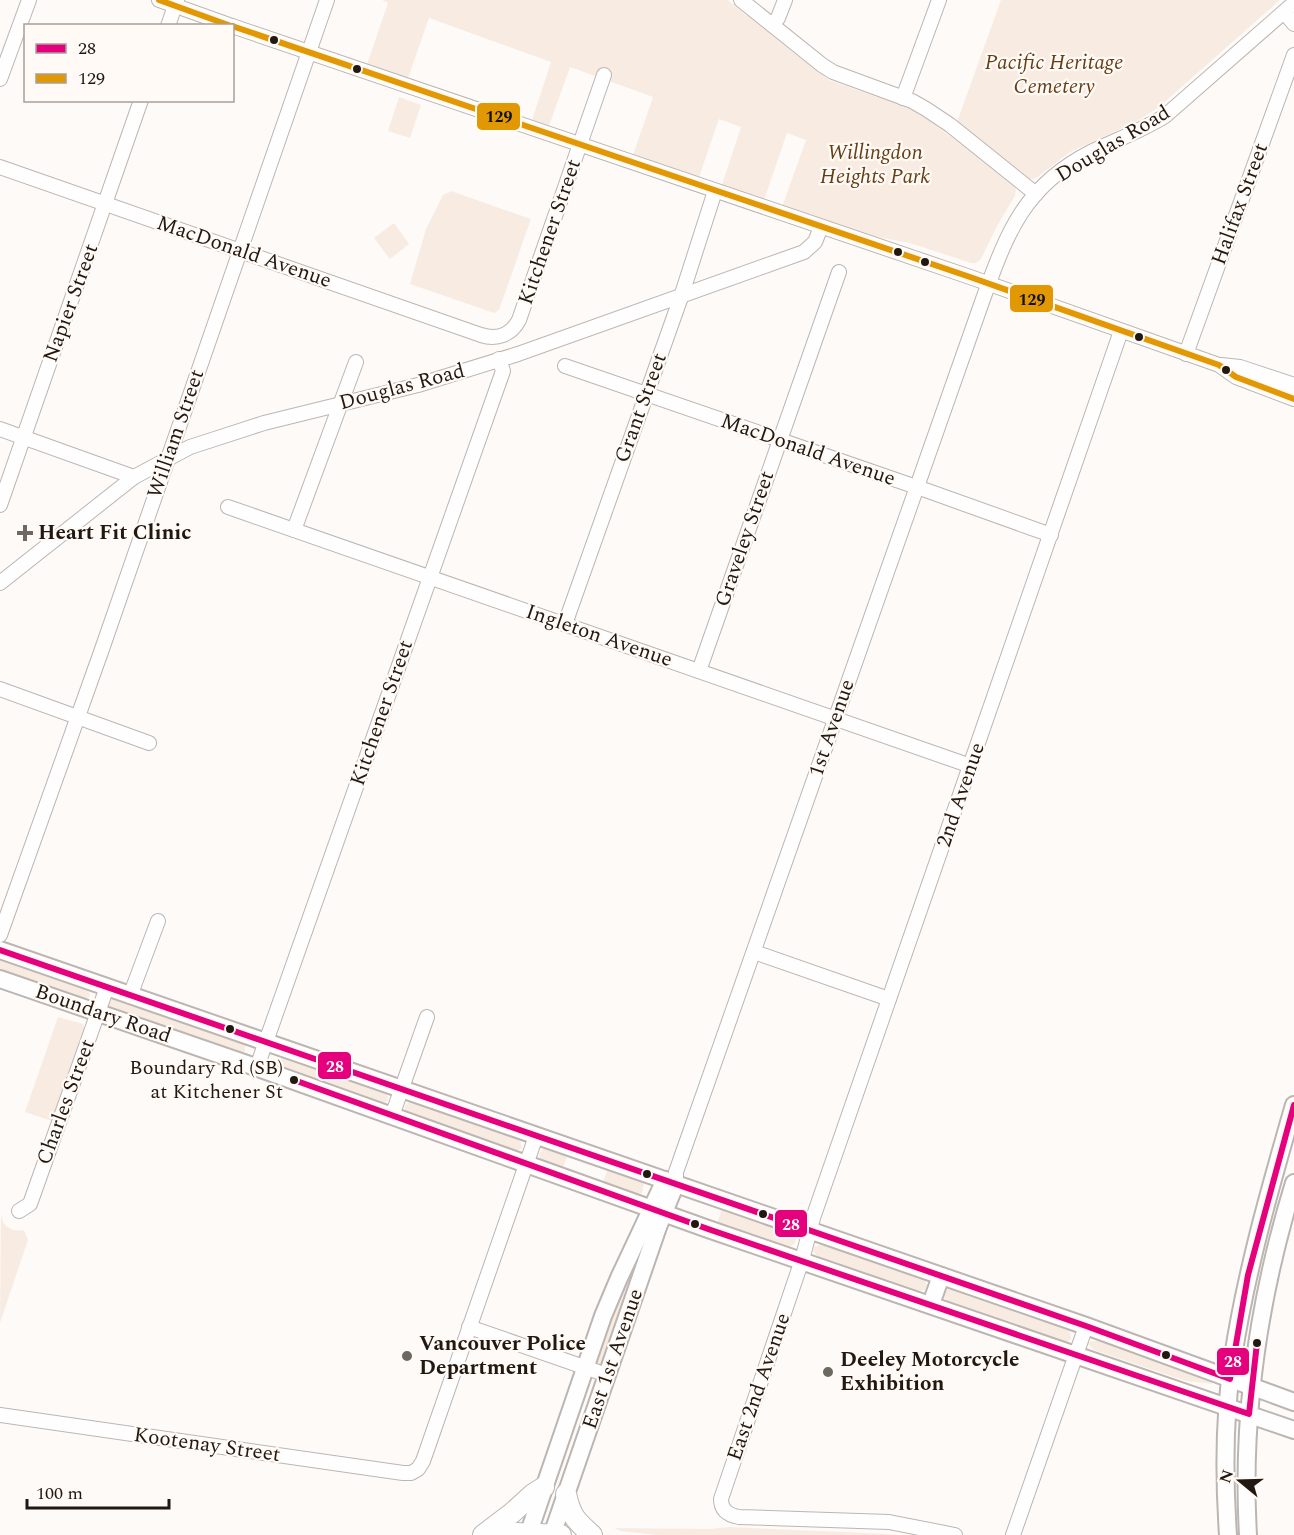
<svg xmlns="http://www.w3.org/2000/svg" width="1294" height="1535" font-family="Spectral,serif">
  <style>
    .green { fill: #f8ece2 }
    .lines { fill: none; stroke-linecap: round; stroke-linejoin: round }
    .minor-casing { stroke: #bcb6b2; stroke-width: 16 }
    .major-casing { stroke: #bcb6b2; stroke-width: 20 }
    .highway-casing { stroke: #bcb6b2; stroke-width: 22 }
    .minor { stroke: #fffefe; stroke-width: 14 }
    .major { stroke: #fffefe; stroke-width: 16 }
    .highway { stroke: #fffefe; stroke-width: 20 }
    .bus-1-casing { stroke: #fffaf6; stroke-width: 10 }
    .bus-2-casing { stroke: #fffaf6; stroke-width: 10 }
    .bus-1 { stroke: #e5007d; stroke-width: 6 }
    .bus-2 { stroke: #e29802; stroke-width: 6 }
    .bus-dot { fill: #211911; stroke: #fffaf6; stroke-width: 2 }
    .poi-dot { fill: #6e6862; stroke: #fffaf6; stroke-width: 2 }
    .labels { text-anchor: middle; dominant-baseline: central; stroke-width: 4.5; stroke-linejoin: round; paint-order: stroke }
    .bus-label { font-size: 20px; fill: #211911; stroke: #fffaf6; text-anchor: end }
    .park-label { font-size: 21px; font-style: italic; fill: #643f14; stroke: #fffaf6 }
    .street-label { font-size: 21px; fill: #211911; stroke: #fffaf6 }
    .poi-label { font-size: 21px; font-weight: bold; fill: #211911; stroke: #fffaf6; text-anchor: start }
    .line-badge { stroke: #fffaf6; stroke-width: 2 }
    .badge-label { font-size: 16px; text-anchor: middle; font-weight: bold; fill: #fff }
    .pale-badge-label { font-size: 16px; text-anchor: middle; font-weight: bold; fill: #111 }
  </style>
  <rect width="100%" height="100%" fill="#fdfaf8"/>
  <!-- green -->
  <g class="green">
    <polygon points="382,0 728,0 746,15 751,16 785,43 788,48 829,80 877,97 881,96 918,110 920,114 957,141 963,142 1012,183 1016,189 1015,196 997,226 981,259 976,263 971,263 910,243 872,236 782,207 806,140 787,133 763,203 721,188 741,127 719,119 698,180 632,158 653,97 570,67 549,126 532,120 551,62 429,18 407,81 366,67 388,3"/>
    <polygon points="1001,0 1280,0 1159,107 1134,123 1070,152 1036,178 1029,179 970,135 967,129 957,122"/>
    <polygon points="399,97 421,105 410,138 388,131"/>
    <polygon points="451,191 531,219 499,310 494,313 410,284 426,229 443,195"/>
    <polygon points="394,223 409,244 390,259 374,238"/>
    <polygon points="0,957 84,986 89,992 90,997 83,999 9,977 0,970"/>
    <polygon points="114,998 241,1041 245,1045 245,1050 243,1054 107,1007 107,1002"/>
    <polygon points="58,1017 83,1024 84,1029 52,1120 49,1120 25,1112"/>
    <polygon points="282,1057 384,1091 387,1094 388,1100 383,1105 279,1070 278,1063"/>
    <polygon points="410,1101 515,1136 520,1140 522,1148 516,1152 405,1112 405,1106"/>
    <polygon points="543,1149 551,1149 565,1154 567,1157 563,1168 561,1169 541,1160 539,1154"/>
    <path d="M608,1169L641,1181L644,1184L642,1193C629,1197 615,1187 603,1182Z"/>
    <polygon points="722,1209 792,1233 796,1239 795,1243 790,1247 778,1246 717,1224"/>
    <path d="M1,1213C2,1227 11,1232 24,1230L28,1240L0,1323Z"/>
    <polygon points="650,1225 605,1360 601,1367 595,1364 618,1296"/>
    <polygon points="820,1245 836,1248 921,1278 925,1280 927,1287 924,1290 916,1292 822,1260 813,1252 814,1247"/>
    <polygon points="948,1288 1063,1327 1070,1332 1071,1339 1066,1343 1058,1342 950,1305 943,1296 944,1292"/>
    <polygon points="1091,1341 1101,1341 1195,1373 1205,1377 1213,1384 1186,1381 1094,1350 1088,1344"/>
    <polygon points="729,1527 888,1534 894,1535 656,1535 621,1531 614,1528 710,1529"/>
  </g>
  <g class="lines">
    <!-- minor casing -->
    <g class="minor-casing">
      <g id="minor">
        <polyline points="159,0 232,26"/>
        <polyline points="741,0 822,65 833,72 912,101 926,109 950,125 1036,194"/>
        <polyline points="1284,12 1294,24"/>
        <polyline points="772,25 778,18 785,0"/>
        <polyline points="168,26 177,0"/>
        <polyline points="232,26 970,277 1219,365 1236,377 1294,399"/>
        <polyline points="0,79 29,0"/>
        <polyline points="903,98 939,0"/>
        <path d="M0,167L481,335C497,340 511,335 519,320L604,75"/>
        <polyline points="1186,354 1294,55"/>
        <polyline points="1221,365 1240,367 1294,385"/>
        <polyline points="565,366 931,492 1051,535"/>
        <polyline points="0,429 134,477"/>
        <polyline points="0,505 141,100"/>
        <polyline points="228,507 971,766"/>
        <polyline points="294,530 356,362"/>
        <polyline points="0,583 134,477 190,447 264,423 418,385 518,354 804,252 815,242 821,227"/>
        <polyline points="565,624 681,297 715,191"/>
        <polyline points="699,671 839,272"/>
        <polyline points="0,689 149,743"/>
        <polyline points="0,935 101,652 327,0"/>
        <polyline points="754,952 889,999"/>
        <polyline points="130,996 158,921"/>
        <polyline points="257,1067 503,371 499,359"/>
        <polyline points="392,1116 427,1017"/>
        <path d="M676,1183V1172L983,299C1007,233 1024,186 1091,152C1116,140 1141,131 1165,116L1294,3"/>
        <polyline points="19,1211 30,1204 107,987"/>
        <polyline points="469,1327 607,1375"/>
        <polyline points="0,1415 403,1473 411,1473 418,1469 423,1461 536,1136"/>
        <path d="M955,1535L889,1522L739,1517C728,1515 721,1510 721,1499L802,1260L813,1218L1121,331"/>
        <polyline points="1013,1535 1086,1326"/>
      </g>
    </g>
    <!-- major casing -->
    <g class="major-casing">
      <g id="major">
        <polyline points="0,950 1086,1326 1294,1402"/>
        <polyline points="0,979 244,1063 708,1229 1294,1430"/>
        <polyline points="931,1304 941,1276"/>
        <polyline points="528,1535 603,1316 619,1278 665,1180"/>
        <polyline points="552,1535 658,1227 676,1183"/>
        <path d="M1228,1535C1224,1477 1224,1415 1233,1357C1246,1272 1270,1188 1294,1105"/>
        <path d="M1248,1535C1241,1415 1259,1297 1294,1183"/>
      </g>
    </g>
    <!-- highway casing -->
    <g class="highway-casing">
      <g id="highway">
        <path d="M566,1494C571,1516 575,1520 592,1535"/>
        <polyline points="483,1535 512,1513 533,1494 544,1487"/>
        <polyline points="488,1535 515,1533 561,1535"/>
      </g>
    </g>
    <!-- minor -->
    <use href="#minor" class="minor"/>
    <!-- major -->
    <use href="#major" class="major"/>
    <!-- highway -->
    <use href="#highway" class="highway"/>
    <!-- bus-1 casing -->
    <g class="bus-1-casing">
      <g id="bus-1">
        <polyline points="0,950 1086,1326 1230,1379 1248,1275 1294,1105"/>
        <polyline points="294,1080 708,1229 1249,1414 1257,1343"/>
      </g>
    </g>
    <!-- bus-2 casing -->
    <g class="bus-2-casing">
      <g id="bus-2">
        <polyline points="159,0 231,26"/>
        <polyline points="232,26 970,277 1219,365 1236,377 1294,399"/>
      </g>
    </g>
    <!-- bus-1 -->
    <use href="#bus-1" class="bus-1"/>
    <!-- bus-2 -->
    <use href="#bus-2" class="bus-2"/>
  </g>
  <!-- markers -->
  <g class="bus-dot">
    <circle cx="274" cy="40" r="5"/>
    <circle cx="357" cy="69" r="5"/>
    <circle cx="898" cy="252" r="5"/>
    <circle cx="925" cy="262" r="5"/>
    <circle cx="1139" cy="337" r="5"/>
    <circle cx="1226" cy="370" r="5"/>
    <circle cx="230" cy="1029" r="5"/>
    <circle cx="294" cy="1080" r="5"/>
    <circle cx="647" cy="1174" r="5"/>
    <circle cx="763" cy="1214" r="5"/>
    <circle cx="695" cy="1224" r="5"/>
    <circle cx="1257" cy="1343" r="5"/>
    <circle cx="1166" cy="1355" r="5"/>
  </g>
  <g class="poi-dot">
    <path d="M22 524h6v6h6v6h-6v6h-6v-6h-6v-6h6z"/>
    <circle cx="407" cy="1356" r="6"/>
    <circle cx="828" cy="1372" r="6"/>
  </g>
  <g class="labels">
    <!-- bus labels -->
    <g class="bus-label">
      <text x="283" y="1068">Boundary Rd (SB)<tspan x="283" dy="24">at Kitchener St</tspan></text>
    </g>
    <!-- park labels -->
    <g class="park-label">
      <text x="1054" y="63">Pacific Heritage<tspan x="1054" dy="24">Cemetery</tspan></text>
      <text x="875" y="153">Willingdon<tspan x="875" dy="24">Heights Park</tspan></text>
    </g>
    <!-- street labels -->
    <g class="street-label">
      <text transform="translate(1113 144) rotate(-31)">Douglas Road</text>
      <text transform="translate(1240 204) rotate(-70)">Halifax Street</text>
      <text transform="translate(550 232) rotate(-71)">Kitchener Street</text>
      <text transform="translate(244 252) rotate(19)">MacDonald Avenue</text>
      <text transform="translate(71 303) rotate(-70)">Napier Street</text>
      <text transform="translate(402 387) rotate(-15)">Douglas Road</text>
      <text transform="translate(641 408) rotate(-70)">Grant Street</text>
      <text transform="translate(176 434) rotate(-71)">William Street</text>
      <text transform="translate(808 450) rotate(19)">MacDonald Avenue</text>
      <text transform="translate(745 539) rotate(-71)">Graveley Street</text>
      <text transform="translate(599 636) rotate(19)">Ingleton Avenue</text>
      <text transform="translate(382 713) rotate(-71)">Kitchener Street</text>
      <text transform="translate(832 728) rotate(-71)">1st Avenue</text>
      <text transform="translate(961 795) rotate(-71)">2nd Avenue</text>
      <text transform="translate(103 1014) rotate(19)">Boundary Road</text>
      <text transform="translate(66 1102) rotate(-70)">Charles Street</text>
      <text transform="translate(613 1359) rotate(-71)">East 1st Avenue</text>
      <text transform="translate(759 1387) rotate(-71)">East 2nd Avenue</text>
      <text transform="translate(207 1445) rotate(8)">Kootenay Street</text>
    </g>
    <!-- poi labels -->
    <g class="poi-label">
      <text x="38" y="533">Heart Fit Clinic</text>
      <text x="419" y="1344">Vancouver Police<tspan x="419" dy="24">Department</tspan></text>
      <text x="840" y="1360">Deeley Motorcycle<tspan x="840" dy="24">Exhibition</tspan></text>
    </g>
  </g>
  <g class="line-badge">
    <rect x="476" y="102" width="45" height="29" rx="6" fill="#e29802"/>
    <rect x="1009" y="284" width="45" height="29" rx="6" fill="#e29802"/>
    <rect x="317" y="1051" width="35" height="29" rx="6" fill="#e5007d"/>
    <rect x="774" y="1209" width="34" height="29" rx="6" fill="#e5007d"/>
    <rect x="1216" y="1347" width="34" height="29" rx="6" fill="#e5007d"/>
  </g>
  <g class="badge-label">
    <text x="335" y="1072">28</text>
    <text x="791" y="1230">28</text>
    <text x="1233" y="1367">28</text>
  </g>
  <g class="pale-badge-label">
    <text x="499" y="122">129</text>
    <text x="1032" y="305">129</text>
  </g>
  <!-- legend -->
  <rect x="24" y="24" width="210" height="78" fill="#fffaf6" stroke="#a6a09a" stroke-width="1.5"/>
  <rect x="36" y="44" width="30" height="9" fill="#e5007d" stroke="#a6a09a" stroke-width="1.5"/>
  <text x="78" y="54" font-size="18" fill="#211911">28</text>
  <rect x="36" y="74" width="30" height="9" fill="#e29802" stroke="#a6a09a" stroke-width="1.5"/>
  <text x="78" y="84" font-size="18" fill="#211911">129</text>
  <!-- north arrow -->
  <g transform="translate(1240 1481) rotate(289)" stroke="#fffaf6" stroke-width="4.5" paint-order="stroke">
  <path d="M0-4.5L10 22L0 15L-10 22Z" fill="#211911"/>
  <text y="-9" font-size="16" font-weight="bold" text-anchor="middle" fill="#211911">N</text>
  </g>
  <!-- scale -->
  <path d="M27 1499v9h142v-9" fill="none" stroke="#211911" stroke-width="3"/>
  <text x="36" y="1499" font-size="18" fill="#211911" stroke="#fffaf6" stroke-width="4.5" paint-order="stroke">100 m</text>
</svg>
